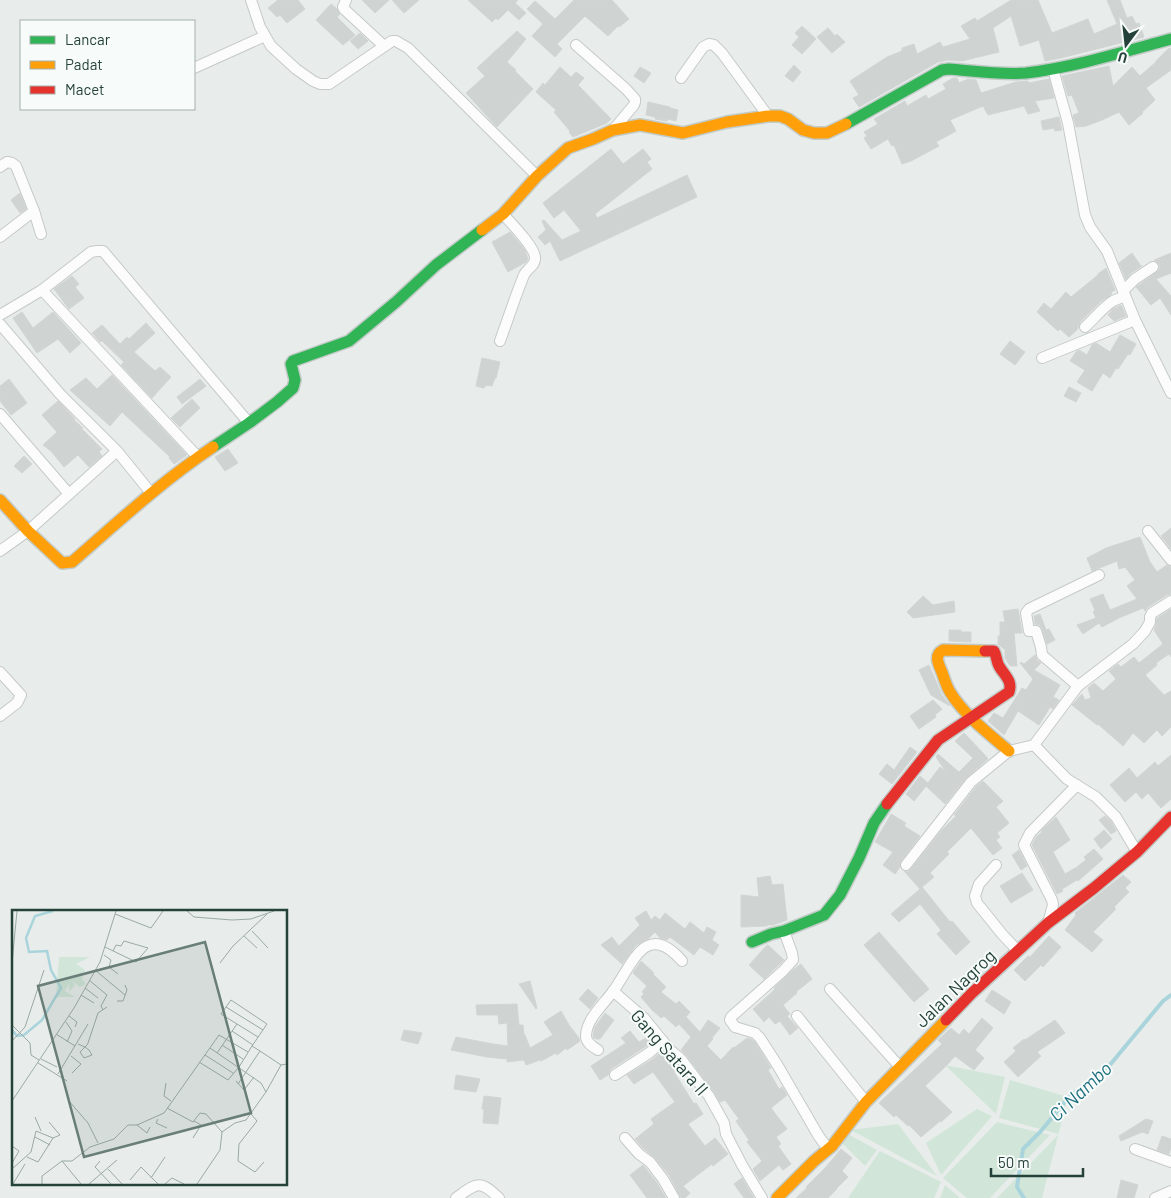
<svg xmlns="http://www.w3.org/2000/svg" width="1171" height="1198" font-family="Barlow,sans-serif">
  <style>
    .green { fill: #d1e6d8 }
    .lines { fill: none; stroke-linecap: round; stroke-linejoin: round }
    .stream { stroke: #a9d4db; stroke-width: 4 }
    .building { fill: #cfd4d2; stroke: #d1d6d4 }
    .street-casing { stroke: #c5cac8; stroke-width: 12 }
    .fast-casing { stroke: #c3cbc8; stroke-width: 14 }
    .slow-casing { stroke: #c3cbc8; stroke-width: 14 }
    .jam-casing { stroke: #c3cbc8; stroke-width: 14 }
    .street { stroke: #fcfcfc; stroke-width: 10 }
    .fast { stroke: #30b455; stroke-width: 11 }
    .slow { stroke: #ff9f0a; stroke-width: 11 }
    .jam { stroke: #e5322d; stroke-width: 11 }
    .labels { text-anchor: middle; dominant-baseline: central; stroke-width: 4; stroke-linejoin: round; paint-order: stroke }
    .street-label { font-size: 18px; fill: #24423a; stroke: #f7fbf9 }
    .water-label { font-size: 19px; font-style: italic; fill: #1c6f80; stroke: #f7fbf9 }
    .inset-river { fill: none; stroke: #a9d4db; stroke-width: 2.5 }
    .inset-road { fill: none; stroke: #9aa9a4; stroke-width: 1 }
    .view { fill: #697e78; fill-opacity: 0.15; stroke: #697e78; stroke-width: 2.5 }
    .inset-edge { fill: none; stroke: #24423a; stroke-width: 2.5 }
  </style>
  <rect width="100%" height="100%" fill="#e8edeb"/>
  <!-- green -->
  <g class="green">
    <polygon points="945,1065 1005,1077 996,1114"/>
    <polygon points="1010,1080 1068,1097 1042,1198 997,1198 1059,1134 999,1118"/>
    <polygon points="977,1109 992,1116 941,1175 926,1143"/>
    <polygon points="997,1122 1050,1135 990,1198 967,1198 943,1178"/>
    <polygon points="898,1124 937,1176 851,1130"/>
    <polygon points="848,1134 877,1150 865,1166 842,1143"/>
    <polygon points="880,1151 941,1182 934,1198 848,1198"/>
    <polygon points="945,1185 960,1198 940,1198"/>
  </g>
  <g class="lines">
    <!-- stream -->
    <polyline class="stream" points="1024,1198 1017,1187 1023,1149 1041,1131 1068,1098 1109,1066 1163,1001 1171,995"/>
  </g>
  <!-- building -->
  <g class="building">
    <polygon points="278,0 298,0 305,9 287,23 280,15 277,17 268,8"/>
    <polygon points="362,0 389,0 375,13"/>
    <polygon points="392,0 419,0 404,13"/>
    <polygon points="468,0 518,0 515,3 526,13 519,20 508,10 498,20 496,18 492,22"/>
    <polygon points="574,0 612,0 629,19 619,27 618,26 608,36 585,16 557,44 562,49 555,57 532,36 543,24 527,9 535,1 555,19"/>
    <polygon points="1011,0 1038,0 1052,33 1088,19 1094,34 1117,24 1107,0 1120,0 1127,18 1132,16 1136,24 1139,23 1144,37 1061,58 1045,61 1039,40 1020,46 1011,16 993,28 999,52 962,61 948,60 938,62 859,107 853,98 859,95 850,81 887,57 902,51 902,48 914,44 917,54 940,42 943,47 970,39 961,26 975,18 977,21"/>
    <polygon points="331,4 337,9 340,14 337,17 355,35 343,45 316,20"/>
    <polygon points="802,26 816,39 802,54 792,45 799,37 795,33"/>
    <polygon points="828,28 835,36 837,34 845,42 832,53 817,37"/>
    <polygon points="517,31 526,39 507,62 516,70 515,71 533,89 497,127 466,93 485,76 477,68"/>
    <polygon points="360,33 368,41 358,49 350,41"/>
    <polygon points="1171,48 1171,70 1146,88 1155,100 1142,112 1143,113 1129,125 1119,112 1102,120 1086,126 1076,127 1073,115 1079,113 1072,95 1068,96 1062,76 1109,66 1113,86 1132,67 1140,76 1156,62 1156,61 1168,49"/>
    <polygon points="794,65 801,72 793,82 785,76"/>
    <polygon points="560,67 571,77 576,72 584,78 578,85 611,119 607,123 573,137 569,132 570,131 554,112 556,110 536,92 543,83 545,85"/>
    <polygon points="640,67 651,73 644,83 634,76"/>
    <polygon points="953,78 957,78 959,83 968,79 976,80 981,93 1016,82 1028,81 1029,83 1049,79 1054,98 1035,101 1040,111 1028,114 1024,106 988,115 983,106 950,120 956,131 936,142 939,146 911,161 902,164 894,145 892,146 888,139 871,149 864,138 867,136 864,132 878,124 874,119 905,101 907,106 926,95 928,99 946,89 943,84"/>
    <polygon points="648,102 670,107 670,108 678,110 676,121 668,119 667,121 655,119 655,117 646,115"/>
    <polygon points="1059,117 1062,130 1055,131 1054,128 1043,130 1041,121"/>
    <polygon points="611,149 623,164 643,149 651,159 647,162 652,169 595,214 597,218 687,175 697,197 560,261 550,241 545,245 538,237 546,230 542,221 544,220 562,240 581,231 564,210 554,218 543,203"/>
    <polygon points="20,193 26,209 20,213 11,200"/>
    <polygon points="510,232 525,250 528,259 526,262 508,272 492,242"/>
    <polygon points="1132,253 1141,266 1142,266 1131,273 1126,279 1119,263"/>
    <polygon points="1171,253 1171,273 1156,279 1171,296 1171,315 1160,298 1151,305 1136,287 1159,270 1160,267 1159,264 1154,260"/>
    <polygon points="1106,268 1115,290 1110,293 1112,294 1101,301 1080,322 1077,330 1069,337 1060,329 1058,331 1037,312 1044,303 1051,309 1066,292 1071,297 1098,275 1098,274"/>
    <polygon points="72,276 79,284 75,287 84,298 69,309 54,289"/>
    <polygon points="1121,305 1126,316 1114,321 1108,315 1113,309"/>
    <polygon points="22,312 33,328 53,312 81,343 70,353 58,339 37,353 13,318"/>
    <polygon points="146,323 155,333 134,352 155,371 160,367 171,377 152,398 121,365 124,362 102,341 100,342 92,333 102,325 120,344 127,337 129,339"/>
    <polygon points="1120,335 1136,344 1130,355 1128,354 1118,369 1116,368 1110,378 1103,373 1092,391 1077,382 1085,370 1070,361 1076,352 1079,350 1087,355 1092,345 1096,343 1110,352"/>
    <polygon points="1010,341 1025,352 1015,365 1000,354"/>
    <polygon points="482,358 500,362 496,378 495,378 492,386 486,385 484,388 476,386"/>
    <polygon points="112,375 187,455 174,464 169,458 170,457 122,412 110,426 70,390 86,378 97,389"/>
    <polygon points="9,379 27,403 11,415 0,401 0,386"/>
    <polygon points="200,379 206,386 182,404 177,397"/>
    <polygon points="1069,387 1081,393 1076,402 1064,396"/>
    <polygon points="192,399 200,408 180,427 171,418"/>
    <polygon points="58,401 75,419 74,420 83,428 82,429 102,449 99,452 102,456 89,467 78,455 64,467 51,451 43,445 57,432 42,415"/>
    <polygon points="228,449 238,463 225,471 215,457"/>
    <polygon points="24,456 32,464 22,473 14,466"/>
    <polygon points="1171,528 1171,549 1161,536"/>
    <polygon points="1140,537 1150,562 1157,572 1167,565 1171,567 1171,594 1167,595 1148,607 1145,611 1143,608 1119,618 1102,627 1099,623 1083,634 1077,625 1096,618 1093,612 1095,610 1090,599 1103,594 1110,610 1137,599 1127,586 1135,580 1125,567 1119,569 1117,561 1092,571 1087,558 1106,548"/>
    <polygon points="923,596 933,605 954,601 955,612 913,618 907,612"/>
    <polygon points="1018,609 1022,633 1014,633 1017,666 1010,666 1005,658 1005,650 998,644 998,636 1000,636 1000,622 1005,622 1003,611"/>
    <polygon points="1171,609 1171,657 1169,654 1156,663 1157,665 1145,675 1164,695 1171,691 1171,727 1162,736 1157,730 1144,743 1133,733 1123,746 1098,724 1097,725 1072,705 1082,694 1085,700 1091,698 1088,688 1094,683 1103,691 1116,679 1109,671 1118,664 1121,667 1134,657 1139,663 1163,644 1154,630 1156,625 1157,618"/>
    <polygon points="1040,614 1046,630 1049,629 1055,640 1047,644 1042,628 1040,625 1035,624 1034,616"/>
    <polygon points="949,630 961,630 961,632 971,632 971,642 949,641"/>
    <polygon points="1035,655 1037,660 1041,663 1034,670 1060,685 1053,697 1059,700 1053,709 1050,707 1039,725 1018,711 1004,735 988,721 994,713 1003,718 1022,688 1026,690 1033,679 1020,663 1021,662 1024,664"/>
    <polygon points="929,665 942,695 950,706 931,695 919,670"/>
    <polygon points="933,700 942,709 935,715 936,717 919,729 910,716"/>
    <polygon points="964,733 984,754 988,759 966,778 945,804 926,786 914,801 906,794 920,776 928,783 940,767 946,772 936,757 938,754 959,772 973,758 955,741"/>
    <polygon points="910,747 917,752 892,784 879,774 887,764 894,770"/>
    <polygon points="1171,755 1171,799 1161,808 1148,793 1142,799 1136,792 1125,802 1110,785 1129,768 1137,778 1155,762 1158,766"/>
    <polygon points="983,781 1003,801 996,807 1009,823 997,833 1000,837 996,840 1002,848 993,855 971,828 947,852 949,854 930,873 934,877 922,887 950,922 952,921 970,942 956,955 937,934 941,930 920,904 899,922 891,914 920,889 904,871 908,872 911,869 942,830 956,816 954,815 976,787"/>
    <polygon points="891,814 906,823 904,826 920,836 901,861 900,867 895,874 883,865 893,852 875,842"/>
    <polygon points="1105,816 1111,821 1116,831 1111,834 1099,820"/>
    <polygon points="1056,817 1070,840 1053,852 1065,874 1077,867 1086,860 1084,857 1094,849 1103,859 1078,881 1077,880 1062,889 1063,891 1057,894 1032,845 1036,837 1042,832 1041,831"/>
    <polygon points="1104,830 1112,839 1101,849 1094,839"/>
    <polygon points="1019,850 1027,866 1021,870 1012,855"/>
    <polygon points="1022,873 1033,890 1011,903 1000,886"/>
    <polygon points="1123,875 1131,882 1125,888 1129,892 1114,907 1116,909 1093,932 1103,940 1092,952 1065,930 1076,915 1075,913"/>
    <polygon points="770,876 772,885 783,884 787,920 773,925 767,925 767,926 741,927 741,895 759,897 757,878"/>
    <polygon points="646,911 651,920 655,916 660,920 665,913 685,929 690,922 704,933 707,927 716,932 712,940 719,945 713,955 700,947 694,955 670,937 667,940 660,938 655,932 649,938 636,945 622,964 601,945 612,937 619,946 640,925 635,918"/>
    <polygon points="879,932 929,989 914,1002 864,945"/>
    <polygon points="1049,936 1061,947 1043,967 1041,965 1025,981 1014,970 1028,956 1030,957"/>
    <polygon points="767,945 768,945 784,960 764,979 749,965"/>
    <polygon points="641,961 654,973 653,974 666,987 661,992 676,1004 679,1001 690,1012 686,1017 700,1032 708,1020 720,1028 712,1038 713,1039 707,1046 721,1060 733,1047 734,1048 747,1038 751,1039 755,1042 771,1068 768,1070 779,1089 782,1087 787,1095 771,1108 787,1129 776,1137 781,1144 778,1146 791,1164 783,1170 779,1165 760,1181 753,1169 762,1161 747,1142 749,1140 736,1121 739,1119 725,1100 720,1102 714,1092 686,1055 681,1050 691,1037 679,1024 676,1027 664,1016 661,1018 652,1010 641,997 644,994 642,992 647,986 633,973"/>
    <polygon points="801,964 812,979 796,992 797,993 783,1005 790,1014 787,1016 798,1028 790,1035 780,1021 775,1024 769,1017 764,1022 753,1009 770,994 775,989 774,988 794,969"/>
    <polygon points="530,981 537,1008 536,1009 519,984"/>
    <polygon points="588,989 598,998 590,1009 579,999"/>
    <polygon points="992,990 1011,1002 1004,1014 985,1001"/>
    <polygon points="517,1004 519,1025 523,1025 524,1035 525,1035 530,1048 553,1035 544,1022 561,1011 569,1025 579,1038 580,1041 567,1050 566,1048 557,1055 556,1053 541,1061 540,1060 526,1065 524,1060 507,1062 507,1059 487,1057 451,1050 456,1037 493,1044 508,1046 507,1023 499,1024 498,1015 477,1015 476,1005"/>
    <polygon points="605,1013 614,1020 600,1039 596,1039 593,1037 594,1031 595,1027"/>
    <polygon points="982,1018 993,1028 975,1050 984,1058 974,1070 955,1056 947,1065 925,1086 952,1112 941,1122 940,1121 921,1137 909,1125 908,1126 896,1115 894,1117 879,1103 942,1044 938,1040 951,1028 959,1035 964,1029 969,1034"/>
    <polygon points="1055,1020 1065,1033 1037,1052 1041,1056 1018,1077 1004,1062 1016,1051 1013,1048 1024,1039 1025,1040"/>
    <polygon points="404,1030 422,1033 418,1044 401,1040"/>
    <polygon points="630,1031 639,1042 649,1036 653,1040 645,1047 611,1069 608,1075 600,1080 591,1066 626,1043 621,1038"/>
    <polygon points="662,1051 679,1068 674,1072 694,1104 696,1103 703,1114 688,1124 705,1146 715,1138 728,1154 713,1166 712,1164 683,1186 690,1193 685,1198 681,1198 669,1175 655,1158 644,1149 635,1139 654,1124 651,1119 675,1102 653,1072 634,1084 627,1075 653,1059"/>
    <polygon points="456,1075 480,1079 476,1092 454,1089"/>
    <polygon points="484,1096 501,1098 498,1124 483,1123 484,1109 482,1109"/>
    <polygon points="1146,1119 1153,1121 1148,1134 1142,1132 1121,1141 1119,1136"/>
    <polygon points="1162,1136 1171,1139 1171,1148 1169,1154 1157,1150"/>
    <polygon points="841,1149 852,1158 842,1171 848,1177 836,1189 837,1189 828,1198 796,1198 807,1188 806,1187 826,1167"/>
    <polygon points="643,1165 657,1183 666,1198 647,1198 630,1175"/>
    <polygon points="742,1178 754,1198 744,1198 734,1184"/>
    <polygon points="1121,1180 1138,1185 1134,1198 1117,1198"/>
  </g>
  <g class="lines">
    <!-- street casing -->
    <g class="street-casing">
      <g id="street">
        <polyline points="251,0 260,27 271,46 296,69 313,81 320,84 329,84 392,41 396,41 408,48 537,176"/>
        <polyline points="346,0 343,7 344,9 384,46"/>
        <polyline points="576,45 626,89 635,99 635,102 634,105 613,130"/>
        <polyline points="194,68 265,36"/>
        <polyline points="1053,69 1068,123 1085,215 1090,227 1107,251 1135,320 1171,393"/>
        <polyline points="681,78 703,47 709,44 714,45 722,53 768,116"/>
        <polyline points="0,167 7,162 12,163 16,166 34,211 41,234"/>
        <polyline points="0,237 34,211"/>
        <polyline points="42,290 198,457"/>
        <polyline points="1123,291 1135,279 1153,267"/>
        <polyline points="0,315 42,290 91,252 97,251 103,251 249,423"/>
        <polyline points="0,324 60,394 117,451 151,493"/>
        <path d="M1085,327C1094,319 1103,307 1113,301C1117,299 1121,298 1125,296"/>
        <path d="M500,341C508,319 515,297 524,275C527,268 536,266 535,257C534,246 510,222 503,214"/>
        <polyline points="1042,358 1135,320"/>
        <polyline points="0,414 69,494"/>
        <polyline points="1148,531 1171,560"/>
        <polyline points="0,551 28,531 117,451"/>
        <polyline points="0,672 21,695 17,703 0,716"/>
        <polyline points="1078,686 1042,655 1041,647 1036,631 1029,631 1026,613 1029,609 1099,575"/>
        <polyline points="1034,745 1067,779 1096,797 1116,817 1137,852"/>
        <polyline points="906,865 971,782 1009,751 1034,745 1078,686 1133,644 1145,631 1150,622 1150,617 1152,613 1171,601"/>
        <polyline points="996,865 979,884 975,896 977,903 1002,934 1018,951"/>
        <polyline points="1048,923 1053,905 1052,900 1024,845 1030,833 1077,785"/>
        <polyline points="784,931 792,953 793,960 783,971 731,1017 730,1020 735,1027 755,1033 760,1038 778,1066 818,1135 828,1149"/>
        <polyline points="830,989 900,1067"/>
        <polyline points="613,991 644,1018 669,1049 681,1059 709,1096 724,1123 726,1134 742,1165 762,1198"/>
        <polyline points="797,1016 866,1102"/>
        <path d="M598,1050C593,1047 586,1043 586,1036C586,1019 605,1003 614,990C633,963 646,920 682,961"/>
        <polyline points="615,1075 649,1053 663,1041"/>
        <polyline points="625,1138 639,1154 650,1162 663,1179 674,1198"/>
        <polyline points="1135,1149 1171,1162"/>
        <path d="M456,1198C477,1183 479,1179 499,1198"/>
        <polyline points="1155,1198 1171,1191"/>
      </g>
    </g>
    <!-- fast casing -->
    <g class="fast-casing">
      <g id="fast">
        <path d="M846,124L942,70L949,69C973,71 1002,75 1026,73C1075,67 1123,52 1171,39"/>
        <polyline points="213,447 249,423 277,402 293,388 295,380 291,364 293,361 349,341 396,302 436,265 482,230"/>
        <polyline points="752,942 771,934 784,931 824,915 840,895 859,858 874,823 887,804"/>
      </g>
    </g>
    <!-- slow casing -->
    <g class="slow-casing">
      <g id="slow">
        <polyline points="482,230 503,214 537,176 568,148 593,139 613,130 640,125 683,133 727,122 768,116 780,116 788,119 803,130 814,133 827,133 846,124"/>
        <path d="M0,500L28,531L62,563L72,562C118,522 162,481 213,447"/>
        <path d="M985,651L943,650C934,655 938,663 941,670C944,677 946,686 950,692C964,715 989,734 1009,751"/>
        <polyline points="777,1198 814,1161 832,1146 866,1102 946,1020"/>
      </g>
    </g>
    <!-- jam casing -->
    <g class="jam-casing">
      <g id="jam">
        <path d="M887,804L938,740L1009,692C1013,681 1004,675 999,666C996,661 997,656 994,651H985"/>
        <polyline points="946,1020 972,993 1048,923 1094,888 1137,852 1171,817"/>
      </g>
    </g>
    <!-- street -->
    <use href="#street" class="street"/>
    <!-- fast -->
    <use href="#fast" class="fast"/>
    <!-- slow -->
    <use href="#slow" class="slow"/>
    <!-- jam -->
    <use href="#jam" class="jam"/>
  </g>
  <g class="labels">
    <!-- street labels -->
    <g class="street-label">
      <text transform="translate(955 988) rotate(-44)">Jalan Nagrog</text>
      <text transform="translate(670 1052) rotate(49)">Gang Satara II</text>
    </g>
    <!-- water labels -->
    <g class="water-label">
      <text transform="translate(1080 1091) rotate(-43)">Ci Nambo</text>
    </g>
  </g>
  <!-- overview -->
  <g transform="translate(12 910)">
    <rect width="275" height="275" fill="#e8edeb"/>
    <path d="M47,47H78L64,54L73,60L70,69L74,74L68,77L60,71L63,75L57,82V74L53,81L63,87H44Z" fill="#d1e6d8"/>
    <path class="inset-river" d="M0,120L5,126L12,125L30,110L49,78L39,60L35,41L17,42L14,28L23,6L41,1"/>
    <path class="inset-road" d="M175,1L182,7L220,10L239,9L262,1M103,4L139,18L151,1M240,21L256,38M232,26L245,38M93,37L124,52L136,38L112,31L109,36L104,35L101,41M92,45L99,50L97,57L106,64M0,53L5,1M208,53L221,36L255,4M83,60L113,85M77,70L95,85L89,96L91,100M73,78L86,88M69,85L82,93M105,91H111L115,80L113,75M214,97L251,120M57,106L65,112L63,117M54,112L60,121L55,132M0,115L18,133L19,145L27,150M220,121L241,135M44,124L63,136M0,131L13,117L32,60M66,134L73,137L77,140L80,145L72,148L68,142L75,135L76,133L86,103L95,97M210,135L231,149M198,138L249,173L254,182L234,210L223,213L210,222M248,141L269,155L275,154M205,143L225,114M193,145L221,163M59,146L69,154L60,163M29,149L45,157M187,152L216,170L227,157L240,136L255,114L219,90L209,104L246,127M26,153L55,171M46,164L76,114M224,171L232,180L242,167M154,173L152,186L159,191M226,174L248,141L240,136M254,182L269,155M56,190L76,213L86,233M0,191L62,98L88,52L104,1M155,198L181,212L188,203L194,204L210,222M239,204L245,211L227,234L226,251L243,262L252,252M23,207L29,221M146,209L144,213L155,218M37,212L48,225L41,228M125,215L135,223L138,217M23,227L38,235M181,228L189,215L182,211M0,236L7,241L0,253M50,251L69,274M88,251L83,257L99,274M0,259L19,242L24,221L41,228L26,252L15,247M96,259L110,274M139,268L153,247M118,270L129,257L146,274M1,274L13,254M30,274V266L50,251H60L78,237L102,229L116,215H125L152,203L207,125L236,142M77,274L105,250M153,274L160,268L172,274M185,274L208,240L210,222"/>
    <path class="view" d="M193,32L239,203L72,247L26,76Z"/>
    <rect width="275" height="275" class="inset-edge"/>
  </g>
  <!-- legend -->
  <rect x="20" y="20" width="175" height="90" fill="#f7fbf9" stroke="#a3b1ad"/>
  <rect x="30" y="36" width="25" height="8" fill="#30b455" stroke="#a3b1ad"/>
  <text x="65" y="45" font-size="15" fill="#24423a">Lancar</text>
  <rect x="30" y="61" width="25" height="8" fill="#ff9f0a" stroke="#a3b1ad"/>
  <text x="65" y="70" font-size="15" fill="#24423a">Padat</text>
  <rect x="30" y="86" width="25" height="8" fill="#e5322d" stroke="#a3b1ad"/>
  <text x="65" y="95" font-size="15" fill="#24423a">Macet</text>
  <!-- north arrow -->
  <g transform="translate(1126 45) rotate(195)" stroke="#f7fbf9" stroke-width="4" paint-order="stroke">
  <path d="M0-4L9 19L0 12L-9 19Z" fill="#24423a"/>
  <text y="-8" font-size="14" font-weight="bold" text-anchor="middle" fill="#24423a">U</text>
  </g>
  <!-- scale -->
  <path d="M991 1168v8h92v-8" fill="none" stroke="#24423a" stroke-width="2.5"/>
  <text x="998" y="1168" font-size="15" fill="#24423a" stroke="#f7fbf9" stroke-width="4" paint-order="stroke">50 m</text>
</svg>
